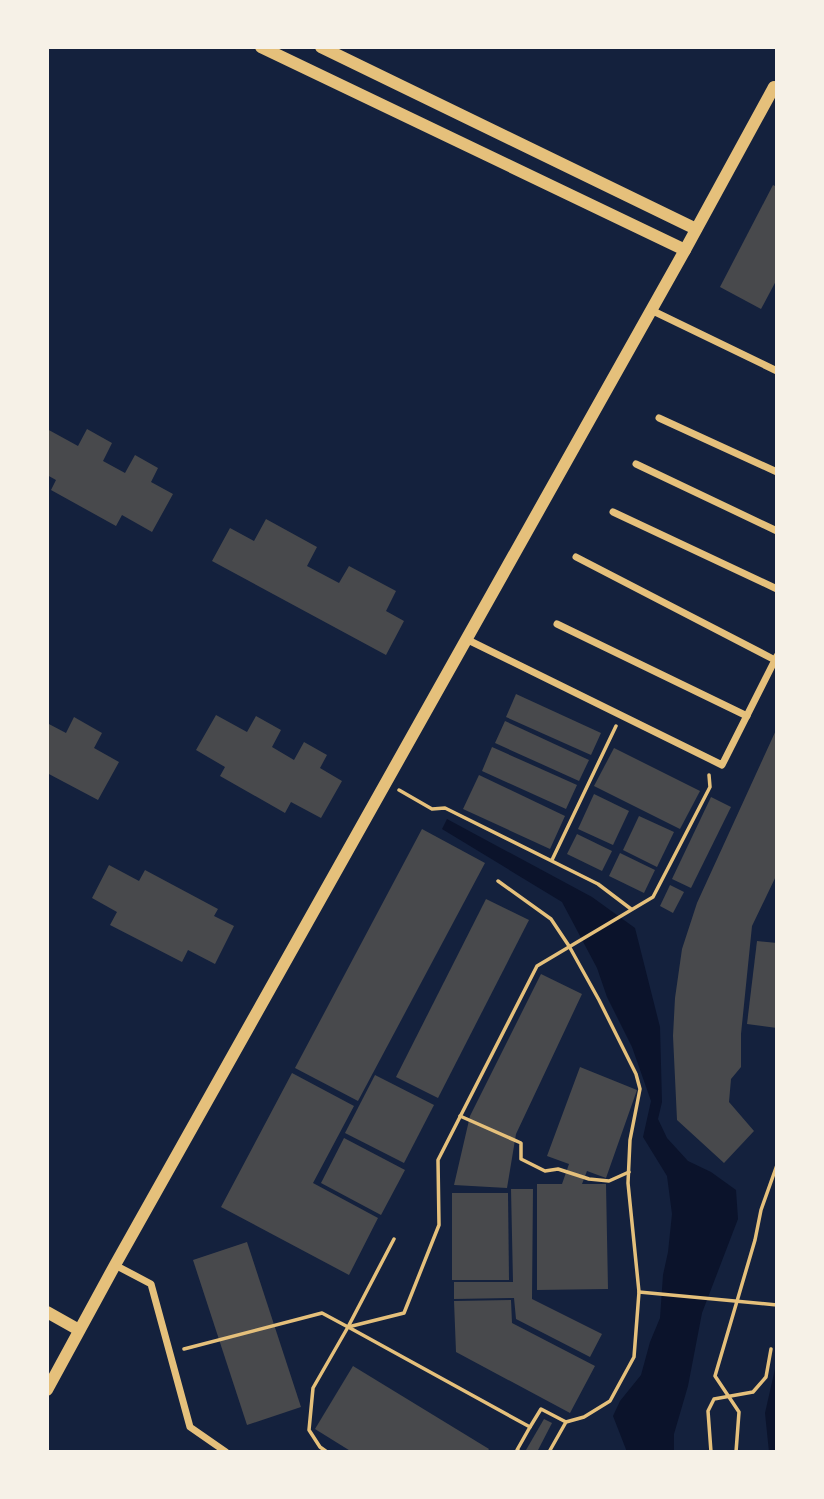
<svg xmlns="http://www.w3.org/2000/svg" width="824" height="1499" font-family="'Roboto Condensed',sans-serif">
  <style>
    .water { fill: #0b132b }
    .building { fill: #48494c }
    .lines { fill: none; stroke-linecap: round; stroke-linejoin: round }
    .path { stroke: #e5c07b; stroke-width: 3.5 }
    .minor { stroke: #e5c07b; stroke-width: 7 }
    .tertiary { stroke: #e5c07b; stroke-width: 12 }
  </style>
  <rect width="100%" height="100%" fill="#14213d"/>
  <!-- water -->
  <g class="water">
    <polygon points="447,819 592,897 635,928 660,1027 662,1102 658,1119 667,1138 688,1161 711,1172 736,1190 738,1219 702,1313 688,1386 674,1434 674,1452 627,1452 613,1416 620,1401 641,1375 650,1342 660,1318 663,1275 668,1252 672,1214 667,1176 643,1137 651,1101 632,1047 607,997 597,968 562,902 442,829"/>
    <polygon points="777,1360 777,1452 769,1452 765,1413"/>
  </g>
  <!-- building -->
  <g class="building">
    <polygon points="773,185 777,187 777,279 761,309 720,287"/>
    <polygon points="47,429 78,446 87,429 112,443 103,461 125,473 135,455 158,468 151,482 173,494 152,532 122,515 116,526 51,490 56,480 47,475"/>
    <polygon points="266,519 317,547 307,566 339,583 349,566 396,591 386,611 404,621 386,655 212,561 230,528 254,541"/>
    <polygon points="516,694 601,733 591,755 506,717"/>
    <polygon points="216,715 247,732 256,716 281,730 272,747 294,760 304,742 327,755 320,768 342,781 321,818 291,802 285,813 220,776 225,767 196,750"/>
    <polygon points="74,717 102,733 94,748 119,762 98,800 47,773 47,723 66,733"/>
    <polygon points="505,721 589,760 579,781 495,743"/>
    <polygon points="777,728 777,874 752,926 741,1034 741,1067 731,1079 729,1102 754,1131 724,1163 677,1120 673,1036 675,998 682,949 697,903"/>
    <polygon points="492,747 577,785 566,809 482,771"/>
    <polygon points="614,748 700,791 680,829 594,786"/>
    <polygon points="479,775 565,816 550,849 463,809"/>
    <polygon points="594,794 629,811 613,845 578,829"/>
    <polygon points="711,797 731,807 691,888 672,879"/>
    <polygon points="639,816 674,832 657,867 623,850"/>
    <polygon points="422,829 485,863 358,1101 295,1068"/>
    <polygon points="577,834 612,851 602,871 567,854"/>
    <polygon points="620,853 655,870 644,893 609,876"/>
    <polygon points="109,865 139,881 145,870 218,909 214,916 234,926 215,964 188,950 182,962 110,925 117,912 92,898"/>
    <polygon points="670,885 684,892 673,913 660,906"/>
    <polygon points="486,899 529,920 438,1098 396,1077"/>
    <polygon points="757,941 777,943 777,1028 747,1024"/>
    <polygon points="541,974 582,994 516,1134 507,1188 454,1185 470,1116"/>
    <polygon points="580,1067 637,1090 606,1178 587,1171 582,1184 606,1184 608,1289 537,1290 537,1184 562,1184 569,1164 547,1156"/>
    <polygon points="292,1073 354,1106 313,1183 378,1218 349,1275 221,1207"/>
    <polygon points="375,1075 434,1105 404,1163 345,1133"/>
    <polygon points="344,1138 405,1170 381,1215 321,1183"/>
    <polygon points="511,1189 533,1189 532,1299 602,1334 590,1357 516,1319 514,1298 454,1299 454,1282 513,1282"/>
    <polygon points="452,1193 508,1193 509,1280 452,1280"/>
    <polygon points="247,1242 301,1407 247,1425 193,1260"/>
    <polygon points="511,1300 512,1323 595,1366 570,1413 456,1352 454,1301"/>
    <polygon points="353,1366 489,1449 487,1452 352,1452 315,1429"/>
    <polygon points="544,1419 552,1423 537,1452 530,1452 526,1450"/>
  </g>
  <g class="lines">
    <!-- path -->
    <g class="path">
      <polyline points="399,790 432,809 445,808 598,884 631,909"/>
      <polyline points="552,860 616,726"/>
      <polyline points="498,881 551,919 569,946 599,1000 636,1074 640,1089 630,1140 628,1183 639,1292 634,1357 610,1401 584,1417 566,1422 549,1452"/>
      <polyline points="460,1116 521,1143 521,1159 545,1171 558,1169 589,1179 609,1181 629,1172"/>
      <polyline points="639,1292 777,1305"/>
      <polyline points="350,1328 530,1427 541,1409 566,1422"/>
      <polyline points="184,1349 322,1313 348,1327 404,1313 439,1225 438,1160 537,966 653,897 710,787 709,775"/>
      <polyline points="327,1452 320,1447 309,1430 313,1388 348,1327 394,1239"/>
      <polyline points="520,1452 517,1450 530,1427"/>
      <polyline points="711,1452 708,1411 714,1399 753,1392 766,1377 771,1349"/>
      <polyline points="736,1452 739,1412 715,1376 755,1240 761,1210 777,1165"/>
    </g>
    <!-- minor -->
    <g class="minor">
      <polyline points="651,310 777,371"/>
      <polyline points="659,418 777,472"/>
      <polyline points="636,464 777,531"/>
      <polyline points="613,512 777,589"/>
      <polyline points="576,557 775,660"/>
      <polyline points="557,624 747,716"/>
      <polyline points="466,639 722,765 777,656"/>
      <polyline points="115,1265 151,1284 190,1427 226,1452"/>
    </g>
    <!-- tertiary -->
    <g class="tertiary">
      <polyline points="261,47 685,250"/>
      <polyline points="321,47 696,229"/>
      <polyline points="47,1312 79,1330"/>
      <polyline points="47,1390 115,1265 685,250 774,87"/>
    </g>
  </g>
  <!-- border -->
  <rect width="824" height="1499" fill="none" stroke="#f6f1e7" stroke-width="98"/>
</svg>
